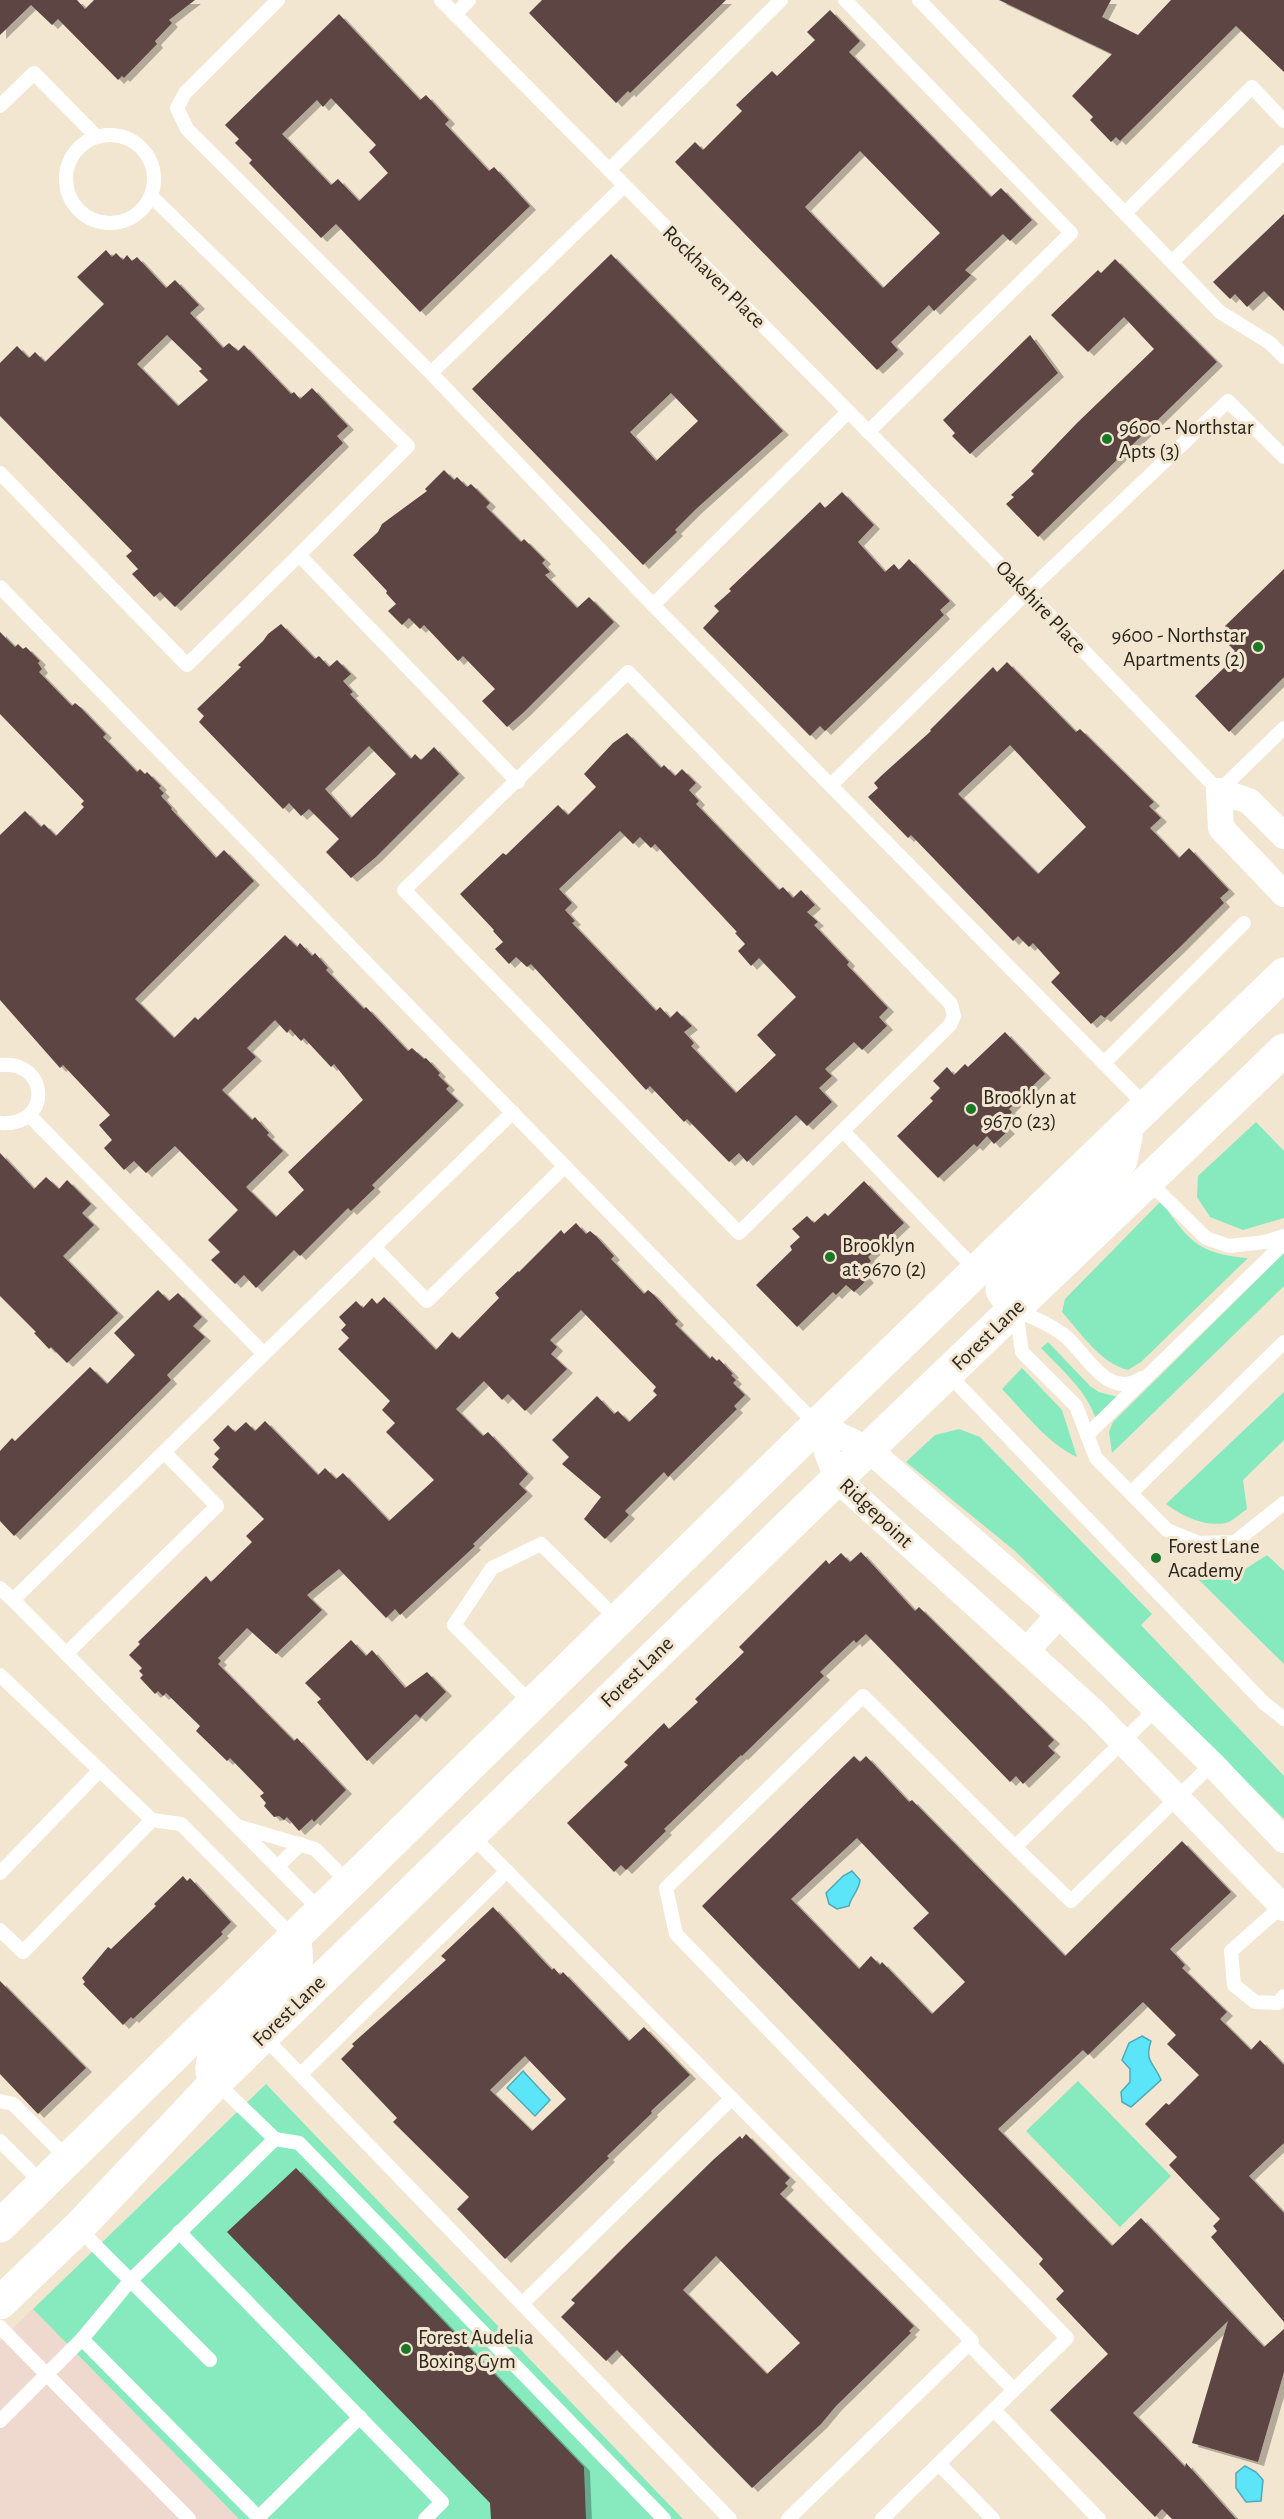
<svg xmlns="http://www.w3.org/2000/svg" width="1284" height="2519" font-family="'Alegreya Sans',sans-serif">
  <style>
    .commercial { fill: #efd8cd }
    .green { fill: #86eabe }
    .water { fill: #5ce4f9; stroke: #4daab7; stroke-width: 1.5 }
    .building { fill: #5b4443; fill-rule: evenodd; filter: url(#shadow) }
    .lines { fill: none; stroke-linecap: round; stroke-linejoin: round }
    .lane { stroke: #fff; stroke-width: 14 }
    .street { stroke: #fff; stroke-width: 26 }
    .secondary { stroke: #fff; stroke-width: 33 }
    .poi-dot { fill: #1b7827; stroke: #f3e6d0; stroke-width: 2 }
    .labels { text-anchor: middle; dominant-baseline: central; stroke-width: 6; stroke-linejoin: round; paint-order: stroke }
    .street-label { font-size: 21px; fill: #29241c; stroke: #f3e6d0 }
    .poi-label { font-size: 21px; fill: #29241c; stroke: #f3e6d0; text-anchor: start }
  </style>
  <defs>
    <filter id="shadow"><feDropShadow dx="6" dy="4" stdDeviation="0" flood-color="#0004"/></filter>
  </defs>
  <rect width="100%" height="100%" fill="#f3e6d0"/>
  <!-- commercial -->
  <polygon class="commercial" points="33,2309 239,2519 0,2519 0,2341"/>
  <!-- green -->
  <g class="green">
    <polygon points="1256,1122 1284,1151 1284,1218 1243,1230 1210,1217 1197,1197 1198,1176"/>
    <path d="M1161,1201C1189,1241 1198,1254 1248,1258L1141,1362L1128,1370C1100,1363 1081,1333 1062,1312L1065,1299Z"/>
    <polygon points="1284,1253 1284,1286 1112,1453 1109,1432 1113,1422"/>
    <path d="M1048,1342L1090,1386L1099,1392L1118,1397L1096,1419C1086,1390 1062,1370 1041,1348Z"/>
    <path d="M1022,1368L1062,1410L1077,1457C1048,1444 1024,1412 1002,1389Z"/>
    <path d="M1284,1392V1440L1243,1480L1247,1509C1241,1513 1233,1521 1226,1523C1204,1527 1182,1516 1166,1504Z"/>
    <polygon points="959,1429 980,1437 1152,1614 1141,1625 1284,1776 1284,1819 1015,1551 906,1462 935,1435"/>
    <polygon points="1267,1555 1284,1571 1284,1664 1197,1578 1239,1573"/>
    <polygon points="1078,2081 1171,2176 1120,2227 1026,2131"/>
    <polygon points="266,2084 683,2519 239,2519 33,2309"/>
  </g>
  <!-- water -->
  <g class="water">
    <path d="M852,1871L860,1880C859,1891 851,1896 849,1906L837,1909L829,1904L826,1893L843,1876Z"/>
    <path d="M1142,2036L1151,2041C1144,2062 1154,2062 1161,2080L1131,2107L1122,2102L1121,2092L1130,2082V2069L1122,2060L1129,2043Z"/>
    <polygon points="523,2071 550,2100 535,2116 507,2088"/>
    <polygon points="1245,2466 1256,2472 1263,2480 1261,2501 1246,2502 1236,2488 1236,2473"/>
  </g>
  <!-- building -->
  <g class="building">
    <polygon points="0,0 77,0 85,9 94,0 195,0 169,20 172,23 155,41 157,44 124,78 122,76 118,80 58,19 52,25 31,5 0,35"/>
    <polygon points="542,0 726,0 630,93 628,91 616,103 529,13"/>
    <polygon points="999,0 1111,0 1102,17 1138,35 1171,0 1284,0 1284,72 1236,26 1120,141 1116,137 1111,142 1090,120 1093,117 1072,96 1112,54"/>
    <path d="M830,10L860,41L849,52L991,197L1001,188L1032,220L1010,241L1003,234L965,270L971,275L934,311L929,305L891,342L898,350L877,370L675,162L695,142L703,150L742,111L736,105L772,71L777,76L815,40L807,32ZM860,151L940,233L883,288L805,207Z"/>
    <path d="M339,14L420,100L426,95L449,120L445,124L489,171L494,167L530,206L420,312L336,224L321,238L249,163L252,160L235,143L239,139L225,125ZM331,98L376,145L369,152L388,173L359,201L338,179L331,185L282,134L317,100L323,107Z"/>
    <polygon points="1284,214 1284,311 1264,291 1247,307 1235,294 1230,299 1213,282"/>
    <path d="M106,250L112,257L116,253L123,260L127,255L132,261L137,257L166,288L175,280L199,305L190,313L223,348L229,343L238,351L244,345L291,394L294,392L300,399L312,388L348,426L337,436L343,443L175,607L160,592L154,597L132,574L138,569L126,556L132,551L0,416V363L17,346L29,358L35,352L45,362L104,304L77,277ZM167,335L202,369L199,371L208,380L178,406L137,364Z"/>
    <path d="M611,254L783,431L696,509L675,530L677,532L643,565L472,389ZM671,393L698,421L656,461L630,432Z"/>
    <polygon points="1115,259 1217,362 1038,537 1006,504 1014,497 1011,495 1034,474 1031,471 1077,423 1154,349 1124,317 1088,352 1051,315 1098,270 1101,273"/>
    <polygon points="1030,335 1058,373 970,454 952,436 955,433 943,420"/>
    <polygon points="444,470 454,480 457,477 467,487 471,484 490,503 486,507 521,542 524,539 545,560 542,563 550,572 545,575 577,608 589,597 614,622 524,712 507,727 482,701 495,689 463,656 458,661 424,625 420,629 409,618 402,625 388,611 396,604 386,593 387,591 353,555 378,532 382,524 427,491 425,489"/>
    <polygon points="842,492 874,525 858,542 885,572 894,564 899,570 909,559 950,601 940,610 944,615 882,676 825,731 820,726 810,736 703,628 719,611 714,606 731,591 729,589 820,502 825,508"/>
    <polygon points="1284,569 1284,677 1229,732 1195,696 1230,662 1227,658 1235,651 1228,644 1235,637 1225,626"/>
    <path d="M281,624L315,659L319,656L329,667L337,660L351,674L343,681L353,692L350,694L411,759L415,754L421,760L434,747L459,774L376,857L351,878L326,852L339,839L309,809L301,816L289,803L283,809L199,722L204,716L197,709L241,667L238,665L263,641L268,634ZM369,746L396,774L351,818L325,789Z"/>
    <path d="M0,632L15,647L18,644L23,649L26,647L40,661L38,663L42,669L39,672L72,706L75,703L80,707L106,734L103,737L137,772L140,769L145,774L147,772L161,786L159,788L164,793L161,796L172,808L171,809L216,858L224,850L254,881L135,999L174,1038L195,1017L198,1020L285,935L297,947L300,943L312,956L315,953L328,968L326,970L364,1009L366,1007L408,1051L412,1048L424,1059L426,1058L440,1073L438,1075L449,1086L446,1089L458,1101L372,1185L375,1188L351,1211L348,1208L300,1256L294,1250L256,1288L244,1275L235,1284L211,1260L220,1252L208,1240L238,1210L175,1146L146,1173L134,1161L124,1170L104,1148L112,1140L99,1125L110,1115L63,1065L60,1068L0,1000V835L25,811L41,827L44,824L56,836L84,807L81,804L84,801L0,714ZM275,1020L287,1033L290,1029L301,1041L304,1038L331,1067L334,1064L363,1100L288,1172L304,1190L276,1217L246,1187L283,1151L267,1135L269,1133L255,1117L252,1120L222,1090L256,1057L247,1048Z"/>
    <path d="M1007,662L1076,732L1080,729L1154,802L1149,806L1161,818L1150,828L1179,858L1189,848L1229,890L1220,898L1224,903L1179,948L1105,1018L1101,1015L1091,1024L1051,982L1060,973L1033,943L1029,947L1018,936L1013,941L911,835L908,838L868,797L878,788L874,783L881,776L931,731L930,730L993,667L997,672ZM1010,745L1086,827L1038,874L958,794Z"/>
    <path d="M627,733L661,768L664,765L675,776L682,769L696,783L689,790L699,801L696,804L779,890L783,887L793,898L801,890L815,905L807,912L818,922L814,925L849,962L847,965L888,1008L879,1017L887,1026L862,1050L854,1042L825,1069L832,1076L819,1088L832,1102L807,1126L796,1115L747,1162L739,1153L729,1162L687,1119L684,1122L650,1086L646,1090L531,964L527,967L516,957L509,964L495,949L503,942L493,931L494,930L460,894L503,853L506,855L558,805L568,815L596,787L584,774L613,743ZM620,831L633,844L640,837L651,848L655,844L737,932L735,933L745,944L738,951L751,966L759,958L796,997L757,1035L776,1055L736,1093L691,1046L694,1043L684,1032L692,1026L677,1011L670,1018L660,1007L656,1011L572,923L575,921L565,910L572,903L559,889Z"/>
    <polygon points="1005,1032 1045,1074 1009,1109 1012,1112 1002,1123 1009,1130 994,1144 987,1136 977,1147 974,1144 938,1178 897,1136 933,1101 930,1098 940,1088 933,1081 947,1067 954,1075 965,1064 968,1067"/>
    <polygon points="0,1153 34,1189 46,1177 59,1189 67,1180 91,1204 82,1213 94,1225 63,1256 118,1313 67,1363 51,1347 49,1349 34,1333 36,1332 0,1296"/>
    <polygon points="864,1181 904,1223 868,1257 871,1261 861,1271 868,1279 854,1292 846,1285 836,1295 833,1292 797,1327 756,1285 792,1250 790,1246 800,1237 792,1229 807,1216 814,1223 825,1213 828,1216"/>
    <polygon points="576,1223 586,1234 590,1231 596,1236 614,1256 611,1259 644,1294 648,1290 653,1294 678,1321 675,1324 710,1359 712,1356 717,1361 719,1359 733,1374 731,1375 736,1380 733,1383 745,1395 734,1406 737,1409 668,1477 664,1472 625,1511 629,1515 605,1539 584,1519 601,1497 562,1464 569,1457 552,1440 597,1396 614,1414 618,1411 629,1422 657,1395 653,1391 656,1387 581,1310 550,1340 557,1347 551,1354 567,1369 525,1411 508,1394 502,1400 484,1381 456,1409 483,1436 488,1432 528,1474 519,1484 527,1492 473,1544 475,1546 400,1615 395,1609 386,1618 339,1569 307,1595 322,1610 276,1654 247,1628 218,1658 221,1661 218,1664 294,1741 297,1738 346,1790 314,1822 312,1819 299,1831 287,1817 284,1820 279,1816 274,1817 264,1806 266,1803 260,1796 264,1793 230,1758 227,1761 196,1731 200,1726 166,1693 163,1696 158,1691 155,1694 140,1678 143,1675 139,1671 142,1668 129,1655 140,1644 138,1642 206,1576 211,1582 252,1542 246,1536 264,1519 212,1467 219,1459 214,1454 220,1448 213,1440 228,1425 235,1432 246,1422 255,1431 265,1421 318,1475 325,1468 336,1479 343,1473 389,1521 434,1480 386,1432 395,1423 382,1410 390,1401 338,1349 349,1338 341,1330 346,1325 339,1317 356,1301 363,1308 372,1298 377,1304 384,1297 436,1350 452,1332 459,1339 499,1298 495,1293 518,1271 519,1272 561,1230 564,1234"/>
    <polygon points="158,1290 169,1301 178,1293 202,1317 193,1326 205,1337 167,1375 171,1380 14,1536 0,1521 0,1451 12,1438 15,1441 90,1367 107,1384 135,1355 114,1333"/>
    <polygon points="861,1552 915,1611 919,1607 1054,1740 1048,1746 1055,1753 1023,1784 1016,1776 1010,1782 866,1634 856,1643 854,1640 820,1672 824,1676 742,1756 741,1755 664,1829 666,1831 626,1870 621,1865 614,1872 567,1823 628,1765 624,1762 664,1723 669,1729 698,1702 695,1699 744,1652 739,1647 826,1560 829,1564 841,1553 850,1562"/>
    <polygon points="351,1640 366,1656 372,1650 405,1688 427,1672 446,1692 420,1718 416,1714 367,1761 317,1702 321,1699 305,1683"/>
    <path d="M854,1756L860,1762L866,1756L909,1802L912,1800L1065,1956L1182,1841L1231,1892L1170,1949L1185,1965L1182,1968L1227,2012L1220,2019L1251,2050L1260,2040L1284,2065V2143L1249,2176L1284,2213V2322L1211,2237L1217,2231L1213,2226L1220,2219L1169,2165L1177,2157L1145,2124L1166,2103L1169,2105L1199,2075L1167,2044L1176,2035L1143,2002L1088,2055L1083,2050L998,2129L1112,2246L1141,2218L1264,2347L1284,2329V2372L1258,2462L1192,2443L1228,2321L1133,2413L1185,2467L1186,2463L1236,2519H1172L1162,2509L1155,2517L1050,2410L1108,2354L1056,2299L1064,2291L1039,2264L1043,2259L702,1906ZM857,1838L929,1913L913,1928L965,1982L932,2014L882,1962L880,1965L871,1956L859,1969L791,1899Z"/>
    <polygon points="183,1876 187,1881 190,1878 231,1922 221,1932 223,1934 133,2019 131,2017 123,2025 83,1984 85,1982 82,1978 108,1947 111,1949 156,1906 154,1904"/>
    <path d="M493,1907L552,1970L554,1968L560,1975L563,1972L629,2041L644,2027L690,2075L651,2111L652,2113L607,2156L609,2158L505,2259L457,2209L469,2197L393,2122L397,2118L341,2059L354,2046L352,2044L446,1960L441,1956ZM525,2056L566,2099L532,2131L490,2090Z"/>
    <polygon points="0,1981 86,2068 38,2114 0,2074"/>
    <path d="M746,2134L790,2178L785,2183L788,2186L780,2194L914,2326L909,2331L911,2333L836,2406L821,2424L752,2488L617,2350L606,2361L561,2317L575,2303L571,2300L623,2248L713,2160L740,2136L742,2139ZM716,2256L800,2343L767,2374L683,2290Z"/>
    <polygon points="296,2168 584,2467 586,2519 491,2519 490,2503 227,2232"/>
  </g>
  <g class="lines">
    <!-- lane -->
    <g class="lane">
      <polyline points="278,0 185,93 177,108 187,129 431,373 653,605 1147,1107"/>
      <polyline points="441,0 1027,592 1219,791 1284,728"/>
      <polyline points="845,0 1071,233 868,432"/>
      <polyline points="919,0 1220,312 1270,343 1284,357"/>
      <polyline points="455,15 469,0"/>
      <polyline points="0,106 34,73 97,137"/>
      <circle cx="110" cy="179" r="44"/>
      <polyline points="609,170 781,0"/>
      <polyline points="151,196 408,446 299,555"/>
      <polyline points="1125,213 1252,87 1284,121"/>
      <polyline points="1172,262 1284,152"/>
      <polyline points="431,373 624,186"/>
      <polyline points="0,473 187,665 299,555 518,782"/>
      <polyline points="0,587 817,1425"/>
      <polyline points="653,605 848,412"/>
      <polygon points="628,672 951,1004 954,1016 950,1025 739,1233 404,890"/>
      <polyline points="831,785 1027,592 1228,401 1284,457"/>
      <polyline points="1104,1063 1244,923"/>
      <path d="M0,1065C50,1060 52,1127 0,1123"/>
      <polyline points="843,1131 976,1270"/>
      <polyline points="1148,1181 1206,1238 1229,1246 1265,1242 1284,1236"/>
      <polyline points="374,1247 427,1301 565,1166"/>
      <path d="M1015,1309C1031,1317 1051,1324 1065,1336C1086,1353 1107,1401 1142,1378"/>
      <polyline points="1016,1311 1022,1352 1076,1406 1096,1458 1167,1530 1199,1543 1235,1542 1284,1503"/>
      <polyline points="264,1354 513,1112"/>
      <polyline points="948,1374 1264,1703 1284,1719"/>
      <polyline points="1087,1435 1284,1243"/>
      <polyline points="1131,1493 1284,1342"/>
      <polyline points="0,1588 13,1600 264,1354 30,1116"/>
      <polyline points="13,1600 321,1911"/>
      <polyline points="66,1654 217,1506 164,1452"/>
      <polyline points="0,1675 152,1820 181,1824 294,1938"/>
      <polyline points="532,1704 454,1625 492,1568 541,1544 618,1620"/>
      <polyline points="237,1826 315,1849 349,1883"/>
      <polyline points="470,1834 972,2341 788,2519"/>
      <polyline points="1015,1847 1071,1901 1212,1764"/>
      <polyline points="277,1867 301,1844"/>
      <polyline points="0,1873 100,1770"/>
      <polyline points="1282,1906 1231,1951 1234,1985 1255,2002 1278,2003 1284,1996"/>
      <polyline points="0,1930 23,1952 152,1820"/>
      <polyline points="263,2036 730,2519"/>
      <polyline points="302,2073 507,1871"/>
      <polyline points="0,2101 13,2104 68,2159"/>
      <polyline points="275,2139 299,2143 664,2519"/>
      <polyline points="0,2141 43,2184"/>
      <polyline points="78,2228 210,2360"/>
      <polyline points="179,2232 442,2502 425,2519"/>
      <polyline points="522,2304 732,2098"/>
      <polyline points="0,2327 189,2519"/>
      <polyline points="82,2339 258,2517"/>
      <polyline points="969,2344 1014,2390"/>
      <polyline points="994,2410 1099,2519"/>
      <polyline points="0,2421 82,2339 130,2281 275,2139 216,2082"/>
      <polyline points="939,2464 993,2519"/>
      <polyline points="257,2519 360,2417"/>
      <polyline points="882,2519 1067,2338 676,1934 666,1888 863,1696 1015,1847 1156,1709"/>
    </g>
    <!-- street -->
    <g class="street">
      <polyline points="1284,836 1249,801 1219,791 1221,828 1284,894"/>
      <polyline points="817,1425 837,1479 1094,1712 1284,1908"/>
      <polyline points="817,1425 868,1449 1059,1615 1212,1764 1284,1840"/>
      <polyline points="1027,1650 1059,1615"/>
    </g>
    <!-- secondary -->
    <g class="secondary">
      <polyline points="1015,1309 1002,1290 1013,1272 1100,1188 1121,1160 1126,1137"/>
      <path d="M216,2082C193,2045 276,2002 293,1975C299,1965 296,1949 294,1938"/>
      <polyline points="0,2226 817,1425 1284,974"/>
      <polyline points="0,2303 78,2228 216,2082 837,1479 1284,1050"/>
    </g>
  </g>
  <!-- markers -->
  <g class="poi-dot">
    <circle cx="1107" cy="439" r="6"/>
    <circle cx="1258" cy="647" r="6"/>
    <circle cx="971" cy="1109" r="6"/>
    <circle cx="830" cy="1257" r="6"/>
    <circle cx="1156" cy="1558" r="6"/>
    <circle cx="406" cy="2349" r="6"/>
  </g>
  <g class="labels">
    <!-- street labels -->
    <g class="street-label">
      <text transform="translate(714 277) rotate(45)">Rockhaven Place</text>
      <text transform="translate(1041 607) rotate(46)">Oakshire Place</text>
      <text transform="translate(988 1335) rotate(-44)">Forest Lane</text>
      <text transform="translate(876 1513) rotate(43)">Ridgepoint</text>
      <text transform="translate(637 1672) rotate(-44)">Forest Lane</text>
      <text transform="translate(289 2011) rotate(-44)">Forest Lane</text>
    </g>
    <!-- poi labels -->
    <g class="poi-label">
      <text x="1119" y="427">9600 - Northstar<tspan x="1119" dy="24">Apts (3)</tspan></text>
      <text x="1246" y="635" text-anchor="end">9600 - Northstar<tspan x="1246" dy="24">Apartments (2)</tspan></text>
      <text x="983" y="1097">Brooklyn at<tspan x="983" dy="24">9670 (23)</tspan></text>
      <text x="842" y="1245">Brooklyn<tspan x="842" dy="24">at 9670 (2)</tspan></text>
      <text x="1168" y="1546">Forest Lane<tspan x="1168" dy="24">Academy</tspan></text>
      <text x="418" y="2337">Forest Audelia<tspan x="418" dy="24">Boxing Gym</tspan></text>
    </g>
  </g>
</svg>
